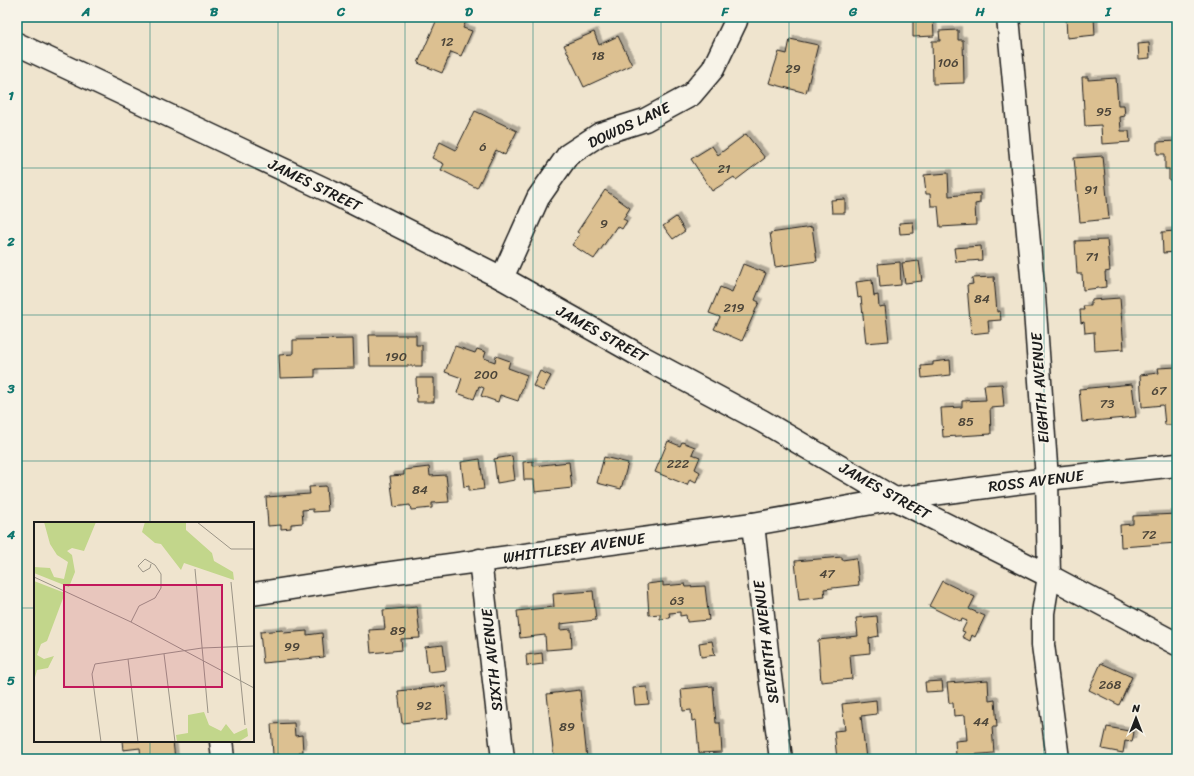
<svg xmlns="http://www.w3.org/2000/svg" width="1194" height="776" font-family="Sriracha,sans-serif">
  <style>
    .building { fill: #dcc091; stroke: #1c1c1c; filter: url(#shadow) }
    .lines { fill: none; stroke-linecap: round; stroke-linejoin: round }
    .minor-casing { stroke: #1c1c1c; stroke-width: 25 }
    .secondary-casing { stroke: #1c1c1c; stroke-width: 25 }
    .minor { stroke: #f7f3e8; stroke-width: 22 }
    .secondary { stroke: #f7f3e8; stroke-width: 22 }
    .grid { fill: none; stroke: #0f766e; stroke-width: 1; stroke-opacity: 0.55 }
    .labels { text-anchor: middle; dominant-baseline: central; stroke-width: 3; stroke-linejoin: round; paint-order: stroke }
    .number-label { font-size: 13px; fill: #4c4539 }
    .street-label { font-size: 15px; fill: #1c1c1c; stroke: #f7f3e8 }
    .inset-road { fill: none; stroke: #9b9487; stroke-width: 1 }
    .view { fill: #c2185b; fill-opacity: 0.15; stroke: #c2185b; stroke-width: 2 }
    .inset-edge { fill: none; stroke: #1c1c1c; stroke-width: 2 }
    .neatline { fill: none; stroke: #0f766e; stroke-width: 1.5 }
    .grid-label { font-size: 13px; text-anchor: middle; font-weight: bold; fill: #0f766e }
  </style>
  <defs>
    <filter id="shadow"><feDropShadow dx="3.5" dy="-3.5" stdDeviation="0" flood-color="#0004"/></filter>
  </defs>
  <rect width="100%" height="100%" fill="#efe4ce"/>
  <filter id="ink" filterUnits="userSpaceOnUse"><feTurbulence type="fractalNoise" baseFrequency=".025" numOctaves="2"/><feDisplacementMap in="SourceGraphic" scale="8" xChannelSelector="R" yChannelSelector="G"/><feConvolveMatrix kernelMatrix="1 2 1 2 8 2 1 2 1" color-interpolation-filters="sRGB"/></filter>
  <g filter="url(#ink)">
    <!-- building -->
    <g class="building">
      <polygon points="438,17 446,20 447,17 461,17 467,19 463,28 472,31 461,56 451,52 442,73 418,63"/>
      <polygon points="913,17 933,17 934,36 913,37"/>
      <polygon points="1066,17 1094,17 1095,35 1067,38"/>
      <polygon points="958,30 958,40 963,40 964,83 933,84 932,41 940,41 939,31"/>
      <polygon points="594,32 599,45 618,36 632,65 584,87 564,45"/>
      <polygon points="790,39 818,45 806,93 769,83 779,52 787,54"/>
      <polygon points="1149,43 1150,58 1139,59 1138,44"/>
      <polygon points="1082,77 1088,77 1088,80 1116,78 1118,105 1124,105 1125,116 1120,117 1121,131 1129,131 1130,142 1102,144 1101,125 1085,126"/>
      <polygon points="475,111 517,131 505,155 496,150 477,188 441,170 444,164 432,158 440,142 456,150"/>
      <polygon points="746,134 765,158 736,180 734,177 712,191 691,159 712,146 718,155"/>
      <polygon points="1177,141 1177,185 1175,185 1175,180 1169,180 1169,169 1165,169 1165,154 1157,154 1157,142"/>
      <polygon points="1103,156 1109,219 1080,222 1074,158"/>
      <polygon points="948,173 949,196 980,193 980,203 975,204 976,225 940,227 938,206 931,206 930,194 926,194 924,175"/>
      <polygon points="605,190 630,208 623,219 627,221 622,229 617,226 594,259 572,245 580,234 577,232"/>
      <polygon points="845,199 845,213 832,213 831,200"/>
      <polygon points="676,217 685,231 673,239 663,226"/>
      <polygon points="913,222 914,233 900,234 899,223"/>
      <polygon points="812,227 817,261 775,267 770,233"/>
      <polygon points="1176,231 1177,252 1163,253 1162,232"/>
      <polygon points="1107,240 1110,271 1105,272 1106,287 1083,290 1082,274 1077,274 1075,241"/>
      <polygon points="981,246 982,260 956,262 954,248"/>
      <polygon points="919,261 922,281 905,283 902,263"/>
      <polygon points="900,262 901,285 880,287 878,264"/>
      <polygon points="743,264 766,273 755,300 759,302 742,341 714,329 720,317 709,313 720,287 732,292"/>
      <polygon points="994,277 997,312 1000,311 1001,320 988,321 989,332 971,334 967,285 973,284 972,278"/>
      <polygon points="872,280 874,296 878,295 879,307 885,306 889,341 866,343 861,297 858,298 856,282"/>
      <polygon points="1120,298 1124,349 1095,351 1094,332 1085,333 1084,322 1081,323 1080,310 1084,310 1083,306 1091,306 1091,300"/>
      <polygon points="369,335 416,335 416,345 422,345 422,366 370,366"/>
      <polygon points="353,339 354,368 315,369 315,377 280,378 279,355 293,354 293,340"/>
      <polygon points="455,346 475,353 477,349 486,352 484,358 495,362 496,356 510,361 508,368 527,375 518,401 500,395 498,402 481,396 484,388 479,386 474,399 457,393 462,378 445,372"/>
      <polygon points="950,360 951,375 922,378 921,366 933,365 933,362"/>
      <polygon points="1177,367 1177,425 1165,425 1163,405 1142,407 1140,375 1159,373 1158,368"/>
      <polygon points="540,371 551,376 543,391 533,386"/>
      <polygon points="416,378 434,378 434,402 417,402"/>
      <polygon points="1002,384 1004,407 990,408 991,434 943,437 941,408 962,407 962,401 986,400 984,385"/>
      <polygon points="1132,384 1136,417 1082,422 1079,389"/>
      <polygon points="668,441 680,446 682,442 695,447 692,454 700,457 695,469 700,472 696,482 690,479 687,485 655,472"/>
      <polygon points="512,456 515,480 497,483 494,459"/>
      <polygon points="604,457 628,463 621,489 597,483"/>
      <polygon points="480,459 484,489 469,491 469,486 464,487 461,462"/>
      <polygon points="533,461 533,466 569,462 572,488 535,492 534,480 524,480 523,462"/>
      <polygon points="429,467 430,476 446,475 449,502 432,503 432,508 411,510 410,505 394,507 390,476 404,475 404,470"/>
      <polygon points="326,486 328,511 313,512 313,509 302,510 303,523 291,524 291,528 281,529 281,525 268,526 266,497 310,494 309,487"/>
      <polygon points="1177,514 1177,543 1121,547 1120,525 1133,524 1133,516"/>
      <polygon points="842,557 842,560 856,558 859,585 824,589 825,597 799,600 795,561"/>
      <polygon points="942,581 975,597 969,609 985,616 975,637 972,635 970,641 962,637 965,632 962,631 967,621 962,619 961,622 929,606"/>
      <polygon points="663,582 663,586 685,584 686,587 705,586 709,620 687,622 686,615 680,616 680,612 669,613 670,618 660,619 660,614 649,615 647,584"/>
      <polygon points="593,591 596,620 560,624 560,630 571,629 572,648 546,650 545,635 520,638 517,611 554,607 553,594"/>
      <polygon points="417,607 420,638 401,639 402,650 371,653 369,630 385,629 383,610"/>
      <polygon points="877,616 879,636 869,638 870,653 850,655 852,679 821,682 818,640 858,636 856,618"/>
      <polygon points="283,630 284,633 307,631 307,635 322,633 324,657 263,663 260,632"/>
      <polygon points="712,641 715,655 701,657 699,643"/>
      <polygon points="443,645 446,670 428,672 425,647"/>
      <polygon points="542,653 543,664 527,666 526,655"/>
      <polygon points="1101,663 1132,677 1119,705 1089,690"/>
      <polygon points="988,680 989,701 995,700 997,727 992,727 994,753 956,756 955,741 967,740 965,715 954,716 953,703 949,703 947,683"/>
      <polygon points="942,681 943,691 926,692 925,682"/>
      <polygon points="445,686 448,718 402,723 398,691"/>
      <polygon points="713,686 716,723 720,723 722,752 699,753 696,720 692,721 691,710 683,711 681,689"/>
      <polygon points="647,687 649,704 635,705 633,688"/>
      <polygon points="580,690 587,759 554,759 547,694"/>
      <polygon points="876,700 877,714 861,716 866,759 837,759 834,731 845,730 842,704"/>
      <polygon points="294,723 295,736 302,735 303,752 299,752 299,759 279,759 279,754 273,755 271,724"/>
      <polygon points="1107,727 1134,732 1132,742 1125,741 1123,753 1102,749"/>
      <polygon points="122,741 173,741 175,759 179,759 141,759 140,748 123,750"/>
    </g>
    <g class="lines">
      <!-- minor casing -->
      <g class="minor-casing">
        <g id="minor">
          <polyline points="1008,17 1034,297 1047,479 1049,576 1043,613 1043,645 1058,759"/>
          <polyline points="502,278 538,198 568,155 600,134 645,120 691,95 713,69 736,21 736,17"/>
          <polyline points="753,524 768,661 781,759"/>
          <polyline points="480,560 503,759"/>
          <polyline points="253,594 390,573 753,524 895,499 1047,479 1177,465"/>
          <polyline points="221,741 223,759"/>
        </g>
      </g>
      <!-- secondary casing -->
      <g class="secondary-casing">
        <polyline id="secondary" points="17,44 331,192 502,278 644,358 762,421 895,499 1049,576 1177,644"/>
      </g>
      <!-- minor -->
      <use href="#minor" class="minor"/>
      <!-- secondary -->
      <use href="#secondary" class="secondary"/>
    </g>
  </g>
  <!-- grid -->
  <path class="grid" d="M150,17V523M278,17V759M405,17V759M533,17V759M661,17V759M789,17V759M916,17V759M1044,17V759M17,168H1177M17,315H1177M17,461H1177M17,608H35M253,608H1177M150,741V759"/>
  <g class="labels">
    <!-- number labels -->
    <g class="number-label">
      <text x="447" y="41">12</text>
      <text x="598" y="55">18</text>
      <text x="948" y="62">106</text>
      <text x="793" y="68">29</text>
      <text x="1104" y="111">95</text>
      <text x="483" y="146">6</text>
      <text x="724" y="168">21</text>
      <text x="1091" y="189">91</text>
      <text x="604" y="223">9</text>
      <text x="1092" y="256">71</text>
      <text x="982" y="298">84</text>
      <text x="734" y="307">219</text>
      <text x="396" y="356">190</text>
      <text x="486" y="374">200</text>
      <text x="1159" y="390">67</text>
      <text x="1107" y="403">73</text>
      <text x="966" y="421">85</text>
      <text x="678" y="463">222</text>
      <text x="420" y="489">84</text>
      <text x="1149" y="534">72</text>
      <text x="827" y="573">47</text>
      <text x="677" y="600">63</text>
      <text x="398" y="630">89</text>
      <text x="292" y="646">99</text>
      <text x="1110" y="684">268</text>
      <text x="424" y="705">92</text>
      <text x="981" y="721">44</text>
      <text x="567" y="726">89</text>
    </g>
    <!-- street labels -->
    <g class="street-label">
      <text transform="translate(629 125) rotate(-25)">DOWDS LANE</text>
      <text transform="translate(315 185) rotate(26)">JAMES STREET</text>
      <text transform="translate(602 334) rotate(29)">JAMES STREET</text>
      <text transform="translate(1040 388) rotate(-94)">EIGHTH AVENUE</text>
      <text transform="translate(1036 481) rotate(-7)">ROSS AVENUE</text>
      <text transform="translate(885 491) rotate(29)">JAMES STREET</text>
      <text transform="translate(574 548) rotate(-8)">WHITTLESEY AVENUE</text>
      <text transform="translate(766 642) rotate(-97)">SEVENTH AVENUE</text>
      <text transform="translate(492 660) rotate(-96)">SIXTH AVENUE</text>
    </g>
  </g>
  <!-- overview -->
  <g transform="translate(34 522)">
    <rect width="220" height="220" fill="#efe4ce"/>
    <path d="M10,0H62L50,29L38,26L33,29L38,33L41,50L35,65L0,51V45L16,46L20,55L30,57L34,40L23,33L16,22ZM111,0H152V8L178,31L180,39L199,50L200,58L150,41L147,48L127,22L121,21L108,10ZM0,59L31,71L13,119L7,122L3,133L10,137L20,134L14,146L3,148L0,159ZM170,190L175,203L187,209L192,202L200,212L213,206L214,214L204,220H143L142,213L154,211V193Z" fill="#c2d68b"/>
    <path class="inset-road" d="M163,0L197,27H220M161,47L174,191M0,55L97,100L220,166M197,60L211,203M97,100L105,84L121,76L127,66V52L121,43L111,37L104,44L109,50L116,46L117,42M130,132L141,220M94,137L104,220M67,220L58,152L61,142L168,126L220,124"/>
    <path class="view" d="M30,63H188V165H30Z"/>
    <rect width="220" height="220" class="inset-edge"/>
  </g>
  <!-- margin -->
  <rect width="1194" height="776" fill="none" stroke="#f7f3e8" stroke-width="44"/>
  <!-- north arrow -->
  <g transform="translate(1136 718)" stroke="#f7f3e8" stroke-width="3" paint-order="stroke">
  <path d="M0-3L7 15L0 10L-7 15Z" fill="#1c1c1c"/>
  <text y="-6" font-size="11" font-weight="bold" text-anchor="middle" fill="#1c1c1c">N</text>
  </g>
  <rect x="22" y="22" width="1150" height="732" class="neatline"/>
  <g class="grid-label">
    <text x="86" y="16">A</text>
    <text x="214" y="16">B</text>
    <text x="341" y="16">C</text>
    <text x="469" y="16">D</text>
    <text x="597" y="16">E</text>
    <text x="725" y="16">F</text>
    <text x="853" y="16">G</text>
    <text x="980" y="16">H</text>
    <text x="1108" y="16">I</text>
    <text x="11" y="100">1</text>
    <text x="11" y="246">2</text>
    <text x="11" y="393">3</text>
    <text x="11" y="539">4</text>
    <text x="11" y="685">5</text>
  </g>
</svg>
